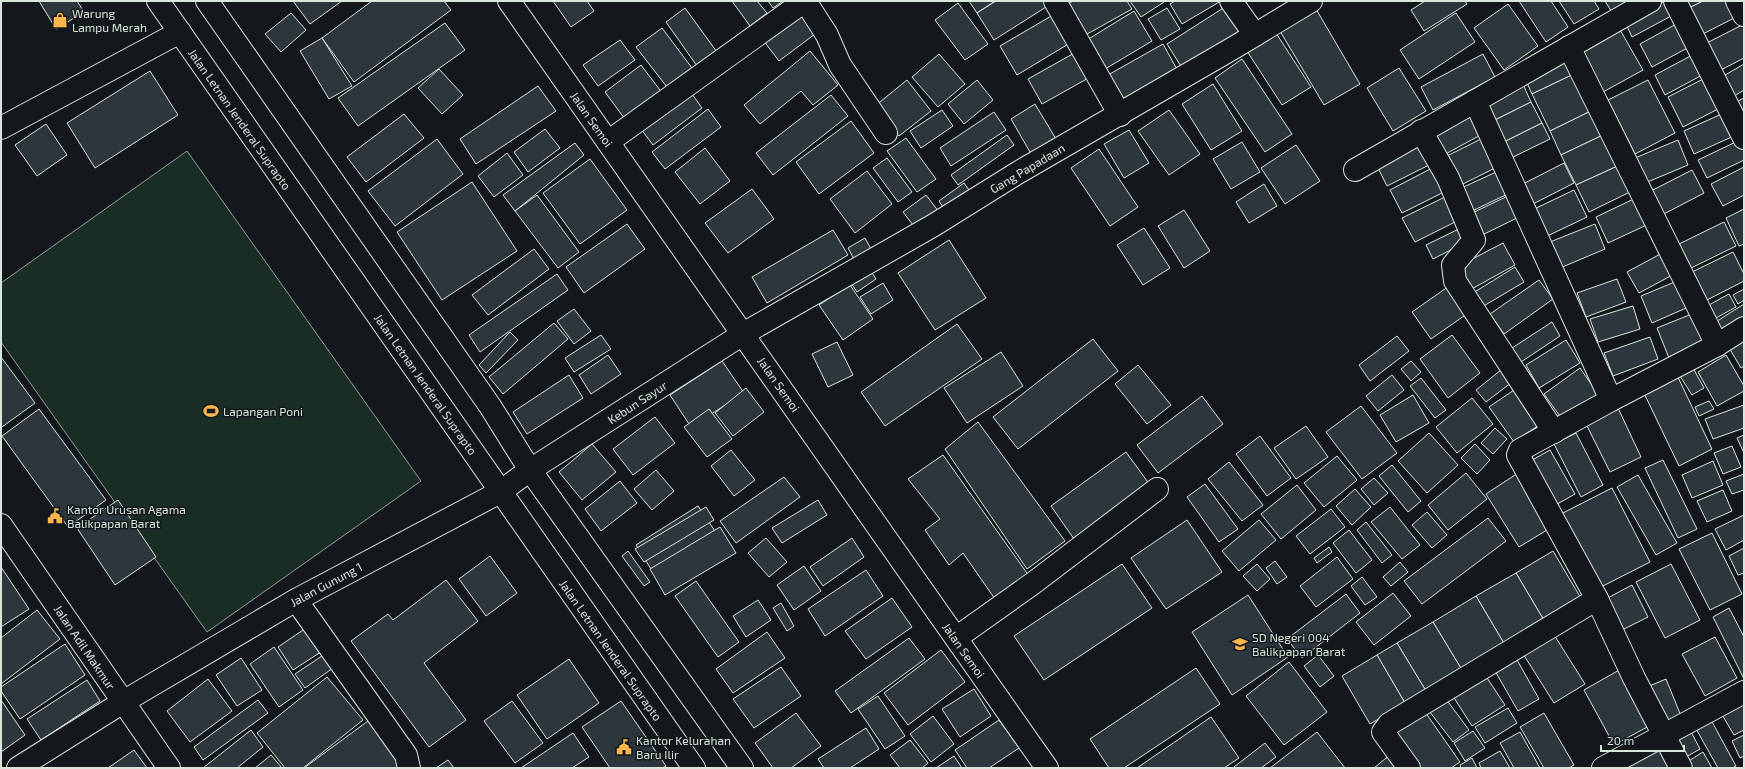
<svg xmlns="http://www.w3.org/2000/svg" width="1745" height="769" font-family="'Exo 2',sans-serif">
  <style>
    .green { fill: #1a2d24; stroke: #939e99 }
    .building { fill: #2c363c; stroke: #d8e6dc }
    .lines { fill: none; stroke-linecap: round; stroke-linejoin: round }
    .minor-casing { stroke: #d8e6dc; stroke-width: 24 }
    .major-casing { stroke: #d8e6dc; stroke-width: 24 }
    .minor { stroke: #14181c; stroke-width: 22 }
    .major { stroke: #14181c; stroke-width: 22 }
    .labels { text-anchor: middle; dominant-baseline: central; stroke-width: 3; stroke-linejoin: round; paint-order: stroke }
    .poi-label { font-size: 12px; fill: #d8e6dc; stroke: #14181c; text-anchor: start }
    .street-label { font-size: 12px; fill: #d8e6dc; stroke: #14181c }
  </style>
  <rect width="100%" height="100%" fill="#14181c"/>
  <!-- green -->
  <polygon class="green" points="187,151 421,481 207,632 1,342 1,283"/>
  <!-- building -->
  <g class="building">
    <polygon points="39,1 77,1 84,12 56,29"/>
    <polygon points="293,1 342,1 310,24"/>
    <polygon points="372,1 444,1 451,10 354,82 322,38"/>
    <polygon points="553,1 587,1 594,11 571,27"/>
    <polygon points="732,1 757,1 767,13 750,26"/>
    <polygon points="768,1 783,1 773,8"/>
    <polygon points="969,1 995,1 977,13"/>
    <polygon points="996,1 1054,1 1054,2 994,40 977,13"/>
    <polygon points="1073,1 1127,1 1132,9 1080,38 1062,7"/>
    <polygon points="1130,1 1164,1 1164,2 1141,17"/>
    <polygon points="1175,1 1221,1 1182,24 1170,4"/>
    <polygon points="1425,1 1465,1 1467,4 1424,31 1411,10"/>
    <polygon points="1519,1 1551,1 1568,27 1546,42"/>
    <polygon points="1559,1 1594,1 1599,9 1574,24"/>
    <polygon points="1605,1 1633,1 1613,14"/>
    <polygon points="1665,1 1673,15 1632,37 1625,22"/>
    <polygon points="1680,1 1703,1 1685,10"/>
    <polygon points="1703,1 1728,1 1736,17 1699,36 1685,10"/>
    <polygon points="958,3 988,44 965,60 935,20"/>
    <polygon points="1313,4 1360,84 1324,105 1277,26"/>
    <polygon points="1508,4 1538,46 1504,70 1474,28"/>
    <polygon points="1228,5 1246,33 1184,71 1167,44"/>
    <polygon points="685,8 717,52 697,66 666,22"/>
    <polygon points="1167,8 1180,29 1161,40 1148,19"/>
    <polygon points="803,10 819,31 779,61 763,40"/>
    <polygon points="1134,11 1152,41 1100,72 1082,43"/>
    <polygon points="291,13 306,30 281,52 265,34"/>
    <polygon points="1456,13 1475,42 1419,79 1400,50"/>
    <polygon points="1053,15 1070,43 1017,75 1000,46"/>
    <polygon points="1680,22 1693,45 1652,67 1640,44"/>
    <polygon points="445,23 465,50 358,126 338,98"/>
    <polygon points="1744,24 1744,58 1713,74 1699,47"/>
    <polygon points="662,28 695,72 670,91 636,47"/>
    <polygon points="1619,28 1643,70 1603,92 1580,49"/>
    <polygon points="1274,30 1311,87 1282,105 1245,48"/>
    <polygon points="322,38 352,86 329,99 300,51"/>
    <polygon points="620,40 635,60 598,86 583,65"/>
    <polygon points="1163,44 1179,73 1124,104 1108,75"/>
    <polygon points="810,51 838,85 813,105 801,91 760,124 744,105"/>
    <polygon points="1078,51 1092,76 1042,104 1028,79"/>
    <polygon points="1568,52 1578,72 1532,94 1523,74"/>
    <polygon points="1696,53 1706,73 1665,95 1655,75"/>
    <polygon points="939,54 965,84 938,107 912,77"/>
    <polygon points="1483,54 1495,77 1433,110 1421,87"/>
    <polygon points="1242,59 1292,134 1265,152 1215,78"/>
    <polygon points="1744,64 1744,90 1731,98 1720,78"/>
    <polygon points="641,65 663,94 627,122 605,92"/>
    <polygon points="1399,68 1426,111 1393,131 1367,88"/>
    <polygon points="439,69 463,95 442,114 418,88"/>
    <polygon points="150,71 178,115 95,168 67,123"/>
    <polygon points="1578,72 1595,109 1550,131 1532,94"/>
    <polygon points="1707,77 1722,107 1683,127 1668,97"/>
    <polygon points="907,80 931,111 899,136 875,106"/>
    <polygon points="977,80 993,100 964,124 948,104"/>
    <polygon points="1521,80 1531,102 1489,123 1478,101"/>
    <polygon points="1648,80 1675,133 1635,154 1608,100"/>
    <polygon points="1213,84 1242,131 1211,150 1182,104"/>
    <polygon points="538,86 556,111 476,164 460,139"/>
    <polygon points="687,87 702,108 653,145 638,125"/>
    <polygon points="831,95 848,116 773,175 756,153"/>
    <polygon points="1744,98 1744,127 1732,104"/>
    <polygon points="1531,102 1542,123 1500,144 1489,123"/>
    <polygon points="1035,104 1059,144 1034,159 1011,119"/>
    <polygon points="1473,104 1488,131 1440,157 1426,130"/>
    <polygon points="708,109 721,127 665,169 652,152"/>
    <polygon points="1595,109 1607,133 1561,155 1550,131"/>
    <polygon points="942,110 953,126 921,148 910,131"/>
    <polygon points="1169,110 1200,154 1169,175 1138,131"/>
    <polygon points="994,112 1006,130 951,166 940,148"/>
    <polygon points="1726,112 1736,135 1694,154 1684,131"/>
    <polygon points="404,114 424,138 366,182 347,157"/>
    <polygon points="851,121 874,153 819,194 796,162"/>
    <polygon points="1542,123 1550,139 1507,160 1500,144"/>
    <polygon points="46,124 67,155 37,176 15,145"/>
    <polygon points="545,129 560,148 528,172 514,152"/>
    <polygon points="1129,130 1149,163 1124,178 1104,144"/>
    <polygon points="1607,133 1622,164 1576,185 1561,155"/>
    <polygon points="1007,135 1014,145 958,185 951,175"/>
    <polygon points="1487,136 1501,165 1457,187 1443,158"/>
    <polygon points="906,138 936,179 917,192 887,151"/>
    <polygon points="1420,138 1433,163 1387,186 1375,162"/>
    <polygon points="437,139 463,174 395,226 368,191"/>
    <polygon points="1742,139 1744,144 1744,160 1707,178 1698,160"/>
    <polygon points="1678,140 1688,165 1645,183 1635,158"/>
    <polygon points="1242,142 1260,172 1231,189 1213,159"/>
    <polygon points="575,143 584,155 515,211 503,195"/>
    <polygon points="1296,145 1320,181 1285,204 1261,168"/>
    <polygon points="705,148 730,181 700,204 675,172"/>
    <polygon points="1099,149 1138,207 1110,226 1071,168"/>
    <polygon points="507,153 523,175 494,197 478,176"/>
    <polygon points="887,158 912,192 898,202 873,168"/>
    <polygon points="590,159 627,210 580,244 543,193"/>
    <polygon points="1564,163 1574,183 1531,205 1521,185"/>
    <polygon points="1622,164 1634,190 1589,212 1576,185"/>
    <polygon points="1436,166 1448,190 1402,213 1390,190"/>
    <polygon points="1744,167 1744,195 1723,206 1711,184"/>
    <polygon points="1505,168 1516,190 1468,213 1457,190"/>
    <polygon points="1692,170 1704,193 1662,215 1651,191"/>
    <polygon points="867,171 892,204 855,233 830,199"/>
    <polygon points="472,182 517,251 442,300 397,232"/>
    <polygon points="964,183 974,197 948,215 939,201"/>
    <polygon points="1264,184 1277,206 1249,223 1236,202"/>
    <polygon points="752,189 774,219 728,253 705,223"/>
    <polygon points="1574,190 1587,217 1541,239 1528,212"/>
    <polygon points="1514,193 1525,214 1476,238 1466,216"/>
    <polygon points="537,195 579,252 558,268 515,211"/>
    <polygon points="926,195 939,212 916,229 903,212"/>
    <polygon points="1447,196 1459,220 1415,242 1402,218"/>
    <polygon points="1640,196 1653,222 1608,243 1596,217"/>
    <polygon points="1744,209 1744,244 1739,246 1726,218"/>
    <polygon points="1184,210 1210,251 1184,268 1158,226"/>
    <polygon points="1724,222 1736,246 1687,270 1675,246"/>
    <polygon points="627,224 645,249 584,293 566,267"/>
    <polygon points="1595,224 1605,249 1560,268 1550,242"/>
    <polygon points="1465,226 1472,239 1433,259 1426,245"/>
    <polygon points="1144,228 1170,268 1143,285 1117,245"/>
    <polygon points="833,230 848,255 767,303 752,277"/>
    <polygon points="865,238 871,249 854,259 848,248"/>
    <polygon points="949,240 986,298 935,330 898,273"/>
    <polygon points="1503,243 1515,265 1468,291 1455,268"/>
    <polygon points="534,249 549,269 488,315 472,295"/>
    <polygon points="1666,251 1678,272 1639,293 1627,272"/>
    <polygon points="1733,252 1744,274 1744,281 1703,302 1688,274"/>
    <polygon points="1515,267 1524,282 1482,307 1473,293"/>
    <polygon points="869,268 876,279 857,292 849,280"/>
    <polygon points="557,274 568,290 480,352 469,335"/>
    <polygon points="1617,279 1626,302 1586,317 1577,293"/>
    <polygon points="1682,279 1693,305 1652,323 1641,296"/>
    <polygon points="1539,280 1553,299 1504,334 1490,314"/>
    <polygon points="883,283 893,300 871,314 860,297"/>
    <polygon points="1452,284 1471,311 1431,339 1412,312"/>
    <polygon points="850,285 873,319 843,340 819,305"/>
    <polygon points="1744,289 1744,300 1738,304 1733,295"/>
    <polygon points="1729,294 1736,307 1716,318 1709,305"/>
    <polygon points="1744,304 1744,320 1718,336 1711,325"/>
    <polygon points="1633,306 1640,329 1598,342 1590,319"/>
    <polygon points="574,309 591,331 574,344 557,321"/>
    <polygon points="1699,311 1712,341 1669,358 1657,328"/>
    <polygon points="1552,322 1560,336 1521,362 1512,348"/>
    <polygon points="554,323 568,339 503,394 489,377"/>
    <polygon points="957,324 982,359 885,426 861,392"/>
    <polygon points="1744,330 1744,366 1741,368 1725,341"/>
    <polygon points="510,332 518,340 486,373 479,365"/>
    <polygon points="601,335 611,349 574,372 565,358"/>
    <polygon points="1452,335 1480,373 1448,398 1420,359"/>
    <polygon points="1397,336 1409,351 1370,381 1359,365"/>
    <polygon points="1650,337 1658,359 1613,376 1604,353"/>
    <polygon points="1093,339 1118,371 1018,449 993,417"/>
    <polygon points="1566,340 1580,363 1539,388 1526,365"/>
    <polygon points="837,342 853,375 828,387 812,354"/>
    <polygon points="1001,352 1023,386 967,423 944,388"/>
    <polygon points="608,355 621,374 591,394 579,375"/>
    <polygon points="1726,355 1744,386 1744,391 1717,406 1698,372"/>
    <polygon points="1,357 35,403 2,427 1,425"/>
    <polygon points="722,361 744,393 691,427 670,395"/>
    <polygon points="1411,361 1421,372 1411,381 1401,369"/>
    <polygon points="1138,365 1171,405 1147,424 1115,384"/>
    <polygon points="1506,366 1516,379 1486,402 1476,390"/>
    <polygon points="1580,368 1598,394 1562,419 1544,394"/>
    <polygon points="1693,368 1704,388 1692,395 1680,376"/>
    <polygon points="1676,373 1712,449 1679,466 1642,389"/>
    <polygon points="569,375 583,398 527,434 513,412"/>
    <polygon points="1392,375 1404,390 1378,411 1366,396"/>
    <polygon points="1421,378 1446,410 1435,418 1410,386"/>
    <polygon points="746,388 764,412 733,436 715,413"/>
    <polygon points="1517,388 1542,423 1514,442 1489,407"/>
    <polygon points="1413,395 1429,423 1396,442 1380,415"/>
    <polygon points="1202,396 1223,424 1158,473 1137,445"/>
    <polygon points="1472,398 1493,424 1457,453 1436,427"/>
    <polygon points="1709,401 1714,409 1699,416 1695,407"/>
    <polygon points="1744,405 1744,428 1713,439 1705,419"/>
    <polygon points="1361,406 1397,453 1362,479 1326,432"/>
    <polygon points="1618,408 1641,457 1610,472 1586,424"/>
    <polygon points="39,409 106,500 68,527 2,436"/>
    <polygon points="709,409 732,439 707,457 684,427"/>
    <polygon points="655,417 675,443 633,475 613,449"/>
    <polygon points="978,422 1065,541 1027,569 945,449"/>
    <polygon points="1306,426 1328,457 1296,479 1274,448"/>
    <polygon points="1495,428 1507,439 1493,454 1481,443"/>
    <polygon points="1429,433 1458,465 1427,493 1398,461"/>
    <polygon points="1576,433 1603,485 1581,497 1554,444"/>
    <polygon points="1744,435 1744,453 1737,438"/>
    <polygon points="1260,436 1291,478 1267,496 1236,454"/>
    <polygon points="592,444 616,472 582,500 559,472"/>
    <polygon points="1475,444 1490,460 1477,474 1461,458"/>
    <polygon points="1732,446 1741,467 1723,474 1714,453"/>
    <polygon points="731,450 755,480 734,496 711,466"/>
    <polygon points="1550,450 1575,494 1552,507 1527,463"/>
    <polygon points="1126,452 1150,485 1074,539 1051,506"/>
    <polygon points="943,455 1029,576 997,602 963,553 949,565 925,530 940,519 908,479"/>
    <polygon points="1337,456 1357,480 1324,507 1304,483"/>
    <polygon points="1663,460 1697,529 1678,538 1645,468"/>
    <polygon points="1713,461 1723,485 1692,498 1682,475"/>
    <polygon points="1229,462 1263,505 1242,521 1208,479"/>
    <polygon points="1392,465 1421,501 1408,512 1379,476"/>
    <polygon points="656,470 674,491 652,510 634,489"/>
    <polygon points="1466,473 1487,499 1448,530 1428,505"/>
    <polygon points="1518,473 1552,527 1519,547 1486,494"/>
    <polygon points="1744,474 1744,490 1732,494 1726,481"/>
    <polygon points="1638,475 1677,543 1656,555 1617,487"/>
    <polygon points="784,477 800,497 736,543 720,521"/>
    <polygon points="1374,478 1388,493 1374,505 1361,489"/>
    <polygon points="620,481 637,503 601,531 585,509"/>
    <polygon points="1205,484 1238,529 1219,542 1187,497"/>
    <polygon points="1297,485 1316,510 1281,539 1261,514"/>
    <polygon points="1612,488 1650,562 1597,589 1559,515"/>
    <polygon points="1355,489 1371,507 1352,525 1336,506"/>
    <polygon points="1723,490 1732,511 1707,522 1697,501"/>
    <polygon points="118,500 156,557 115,585 77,528"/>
    <polygon points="818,500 827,515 782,543 772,528"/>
    <polygon points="698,506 719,537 656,577 636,545"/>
    <polygon points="706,507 714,520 644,562 635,549"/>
    <polygon points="1390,507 1420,545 1402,559 1371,522"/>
    <polygon points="1331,509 1345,527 1310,554 1296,536"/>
    <polygon points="1427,512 1447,535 1432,548 1412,525"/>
    <polygon points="1744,515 1744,540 1726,550 1715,529"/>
    <polygon points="1488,518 1506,541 1422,604 1404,581"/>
    <polygon points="1187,520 1222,572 1166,609 1131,558"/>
    <polygon points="1259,520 1276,540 1239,571 1222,551"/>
    <polygon points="1366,522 1392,555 1382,563 1357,530"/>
    <polygon points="720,527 736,553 665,595 650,569"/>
    <polygon points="1349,530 1372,560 1356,573 1333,543"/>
    <polygon points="1712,533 1742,594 1710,610 1679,549"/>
    <polygon points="766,538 787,562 769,577 748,553"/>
    <polygon points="852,538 864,557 823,586 810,567"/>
    <polygon points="1329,547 1332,552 1317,563 1314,558"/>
    <polygon points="1744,548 1744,573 1738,575 1729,556"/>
    <polygon points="628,551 650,582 644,586 622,556"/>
    <polygon points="1553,551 1582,600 1545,622 1516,573"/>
    <polygon points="490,556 517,593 486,616 459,579"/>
    <polygon points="1337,557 1353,579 1316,607 1300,586"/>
    <polygon points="1275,561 1287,577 1277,584 1266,568"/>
    <polygon points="1400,562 1408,572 1391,586 1383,577"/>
    <polygon points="1122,564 1152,608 1044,680 1014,636"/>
    <polygon points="1257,564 1270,579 1257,591 1243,576"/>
    <polygon points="1671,564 1700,620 1665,638 1636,582"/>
    <polygon points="804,566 821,591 794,610 777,585"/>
    <polygon points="1,567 29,609 1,627"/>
    <polygon points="866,570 883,596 825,636 808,609"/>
    <polygon points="1516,573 1545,622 1505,645 1476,596"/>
    <polygon points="1362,577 1377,597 1365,605 1351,586"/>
    <polygon points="446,580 478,621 424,663 466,720 429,747 351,641 388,614 393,620"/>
    <polygon points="696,581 739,642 718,657 675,596"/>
    <polygon points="1632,585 1648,617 1618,632 1602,601"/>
    <polygon points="1393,593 1411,616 1374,645 1356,622"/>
    <polygon points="1346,594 1360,613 1302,658 1287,639"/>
    <polygon points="1248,595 1288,657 1232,695 1192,632"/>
    <polygon points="1476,596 1505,645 1462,670 1433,622"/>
    <polygon points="892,598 912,627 866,659 845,631"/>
    <polygon points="758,600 771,620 746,637 733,616"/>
    <polygon points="781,603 794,626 787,631 773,608"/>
    <polygon points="1729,608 1744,637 1744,679 1713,617"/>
    <polygon points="37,610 60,639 1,684 1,638"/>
    <polygon points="1433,622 1462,670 1426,691 1397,643"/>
    <polygon points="312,624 327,648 293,670 278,647"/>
    <polygon points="1551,630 1585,684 1554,703 1520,649"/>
    <polygon points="767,632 785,658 733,693 716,669"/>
    <polygon points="1715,637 1737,678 1705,696 1682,654"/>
    <polygon points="909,638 925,659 851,713 835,691"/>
    <polygon points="1397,643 1426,691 1405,703 1377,655"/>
    <polygon points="65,644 85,675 20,719 1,691 1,687"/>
    <polygon points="274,647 303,690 279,707 250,664"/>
    <polygon points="331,650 340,663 305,688 295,674"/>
    <polygon points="941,650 965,682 908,725 884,693"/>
    <polygon points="1512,651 1539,699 1518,711 1491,664"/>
    <polygon points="1318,655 1334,676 1320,687 1304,666"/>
    <polygon points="1377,655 1405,703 1370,724 1342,676"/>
    <polygon points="241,658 262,690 237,706 216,675"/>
    <polygon points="569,659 599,703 547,739 517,695"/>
    <polygon points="1289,662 1327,712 1284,745 1246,696"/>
    <polygon points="781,667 801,696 754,728 733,699"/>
    <polygon points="1196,668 1220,704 1124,768 1109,768 1090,739"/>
    <polygon points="1621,669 1651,725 1614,745 1584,690"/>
    <polygon points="1483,672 1505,705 1472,726 1451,693"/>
    <polygon points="327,677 363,720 303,768 285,768 257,733"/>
    <polygon points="208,679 232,711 190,742 167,711"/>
    <polygon points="1666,679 1681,716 1662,724 1647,687"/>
    <polygon points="87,680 100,701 41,740 27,719"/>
    <polygon points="974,689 991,716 960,737 942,709"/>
    <polygon points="1443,695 1469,730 1453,742 1426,707"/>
    <polygon points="878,696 905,736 885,749 858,709"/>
    <polygon points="1,700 25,735 1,752"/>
    <polygon points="258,700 268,713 203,760 194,747"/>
    <polygon points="512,701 543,743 515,763 484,721"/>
    <polygon points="621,701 666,766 662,768 610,768 582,727"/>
    <polygon points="1744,703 1744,730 1734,735 1721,713"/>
    <polygon points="1508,708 1517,723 1485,743 1475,727"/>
    <polygon points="1423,709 1460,762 1451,768 1416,768 1390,732"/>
    <polygon points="796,713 821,746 791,768 773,768 755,743"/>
    <polygon points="1544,713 1574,765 1569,768 1544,768 1520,727"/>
    <polygon points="933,716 954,744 931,762 910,734"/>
    <polygon points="1211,717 1239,758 1224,768 1137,768"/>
    <polygon points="1710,718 1736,766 1732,768 1718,768 1695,727"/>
    <polygon points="999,720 1019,748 989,768 967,768 955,750"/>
    <polygon points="368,721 402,768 304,768"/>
    <polygon points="866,728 879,749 850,768 824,768 818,759"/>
    <polygon points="1689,728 1700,749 1686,757 1674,737"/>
    <polygon points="251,730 263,747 237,768 203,768"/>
    <polygon points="1473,731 1485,748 1465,761 1454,743"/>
    <polygon points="1317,732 1345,768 1270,768"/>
    <polygon points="1520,732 1540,768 1514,768 1500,743"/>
    <polygon points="573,733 589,757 572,768 521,768"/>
    <polygon points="1744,735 1744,756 1740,758 1732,741"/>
    <polygon points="910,740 928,763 922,768 900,768 890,755"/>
    <polygon points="1265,743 1276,757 1261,768 1235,768 1234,767"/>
    <polygon points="1662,743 1675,768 1623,768"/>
    <polygon points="134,750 147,768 108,768"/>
    <polygon points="1500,751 1510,768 1481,768 1479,763"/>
    <polygon points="1703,752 1712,768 1690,768 1687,762"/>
    <polygon points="1391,754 1403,768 1374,768"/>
    <polygon points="271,755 282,768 255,768"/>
    <polygon points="954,756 962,768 936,768"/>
    <polygon points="1472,758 1477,768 1461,768 1460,765"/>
    <polygon points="448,760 454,768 436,768"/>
  </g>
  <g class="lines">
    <!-- minor casing -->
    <g class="minor-casing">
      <g id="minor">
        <polyline points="509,1 1047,768"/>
        <polyline points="1055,1 1120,115"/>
        <polyline points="1231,1 1255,35"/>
        <polyline points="1675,1 1744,138"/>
        <polyline points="1737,1 1744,15"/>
        <polyline points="1569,47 1717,345"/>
        <polyline points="1475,101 1611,400"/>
        <polyline points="1,128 180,32"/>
        <polyline points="1421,131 1448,178 1474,240 1453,265 1455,281 1554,432"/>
        <polyline points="608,142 799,5 805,4 809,7 827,35 840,65 886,133"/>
        <polyline points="1355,170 1650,1"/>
        <polyline points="1,525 169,768"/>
        <polyline points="296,600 406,755 409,768"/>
        <polyline points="956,638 1032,584 1157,489"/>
        <polyline points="18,768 123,702 296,600 500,492 530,470 743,334 934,225 1019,172 1235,47 1311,1"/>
        <polyline points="1409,768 1383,732 1389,724 1597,599"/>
        <polyline points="1603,768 1744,692"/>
        <polyline points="1681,768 1634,678 1597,599 1518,455 1520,450 1611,400 1717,345 1744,328"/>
      </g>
    </g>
    <!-- major casing -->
    <g class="major-casing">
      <g id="major">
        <polyline points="158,1 694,768"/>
        <polyline points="207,1 490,406 530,470 742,768"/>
      </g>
    </g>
    <!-- minor -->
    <use href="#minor" class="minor"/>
    <!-- major -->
    <use href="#major" class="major"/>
  </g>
  <!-- icons -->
  <defs>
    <g id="shop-bare" transform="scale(1.2)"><path d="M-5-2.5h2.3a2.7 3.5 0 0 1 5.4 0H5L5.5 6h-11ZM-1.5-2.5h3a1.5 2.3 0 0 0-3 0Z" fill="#ffb74d" stroke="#14181c" stroke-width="2.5" paint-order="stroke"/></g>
    <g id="stadium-bare" transform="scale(1.2)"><path d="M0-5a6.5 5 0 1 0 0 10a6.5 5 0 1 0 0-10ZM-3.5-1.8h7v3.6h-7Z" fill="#ffb74d" stroke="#14181c" stroke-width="2.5" paint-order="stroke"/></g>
    <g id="civic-bare" transform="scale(1.2)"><path d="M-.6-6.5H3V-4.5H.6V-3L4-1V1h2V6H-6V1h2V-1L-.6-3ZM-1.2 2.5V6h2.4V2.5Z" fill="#ffb74d" stroke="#14181c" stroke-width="2.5" paint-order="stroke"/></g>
    <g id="school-bare" transform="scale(1.2)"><path d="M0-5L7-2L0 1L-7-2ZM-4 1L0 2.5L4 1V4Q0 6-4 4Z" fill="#ffb74d" stroke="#14181c" stroke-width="2.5" paint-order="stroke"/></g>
  </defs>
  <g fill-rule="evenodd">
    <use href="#shop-bare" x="60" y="20"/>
    <use href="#stadium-bare" x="211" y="411"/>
    <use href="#civic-bare" x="55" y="516"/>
    <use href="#school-bare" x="1240" y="644"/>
    <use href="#civic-bare" x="624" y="747"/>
  </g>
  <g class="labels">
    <!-- poi labels -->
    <g class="poi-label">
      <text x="72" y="13">Warung<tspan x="72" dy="14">Lampu Merah</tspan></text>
      <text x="223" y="411">Lapangan Poni</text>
      <text x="67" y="509">Kantor Urusan Agama<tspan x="67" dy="14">Balikpapan Barat</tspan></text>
      <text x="1252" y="637">SD Negeri 004<tspan x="1252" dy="14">Balikpapan Barat</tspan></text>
      <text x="636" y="740">Kantor Kelurahan<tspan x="636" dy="14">Baru Ilir</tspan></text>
    </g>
    <!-- street labels -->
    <g class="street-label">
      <text transform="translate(240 119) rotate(55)">Jalan Letnan Jenderal Suprapto</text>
      <text transform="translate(592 119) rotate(55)">Jalan Semoi</text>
      <text transform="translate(1027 168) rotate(-31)">Gang Papadaan</text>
      <text transform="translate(426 384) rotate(55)">Jalan Letnan Jenderal Suprapto</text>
      <text transform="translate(779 384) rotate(55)">Jalan Semoi</text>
      <text transform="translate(637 402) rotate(-33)">Kebun Sayur</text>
      <text transform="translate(326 584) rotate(-28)">Jalan Gunung 1</text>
      <text transform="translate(85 647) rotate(56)">Jalan Adil Makmur</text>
      <text transform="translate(611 650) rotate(55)">Jalan Letnan Jenderal Suprapto</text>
      <text transform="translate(964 650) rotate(55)">Jalan Semoi</text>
    </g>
  </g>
  <!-- border -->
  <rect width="1745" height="769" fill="none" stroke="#d8e6dc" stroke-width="4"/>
  <!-- scale -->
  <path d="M1601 745v6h83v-6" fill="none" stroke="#d8e6dc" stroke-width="2"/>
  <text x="1607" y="745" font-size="12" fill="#d8e6dc" stroke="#14181c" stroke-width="3" paint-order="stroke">20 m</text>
</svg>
